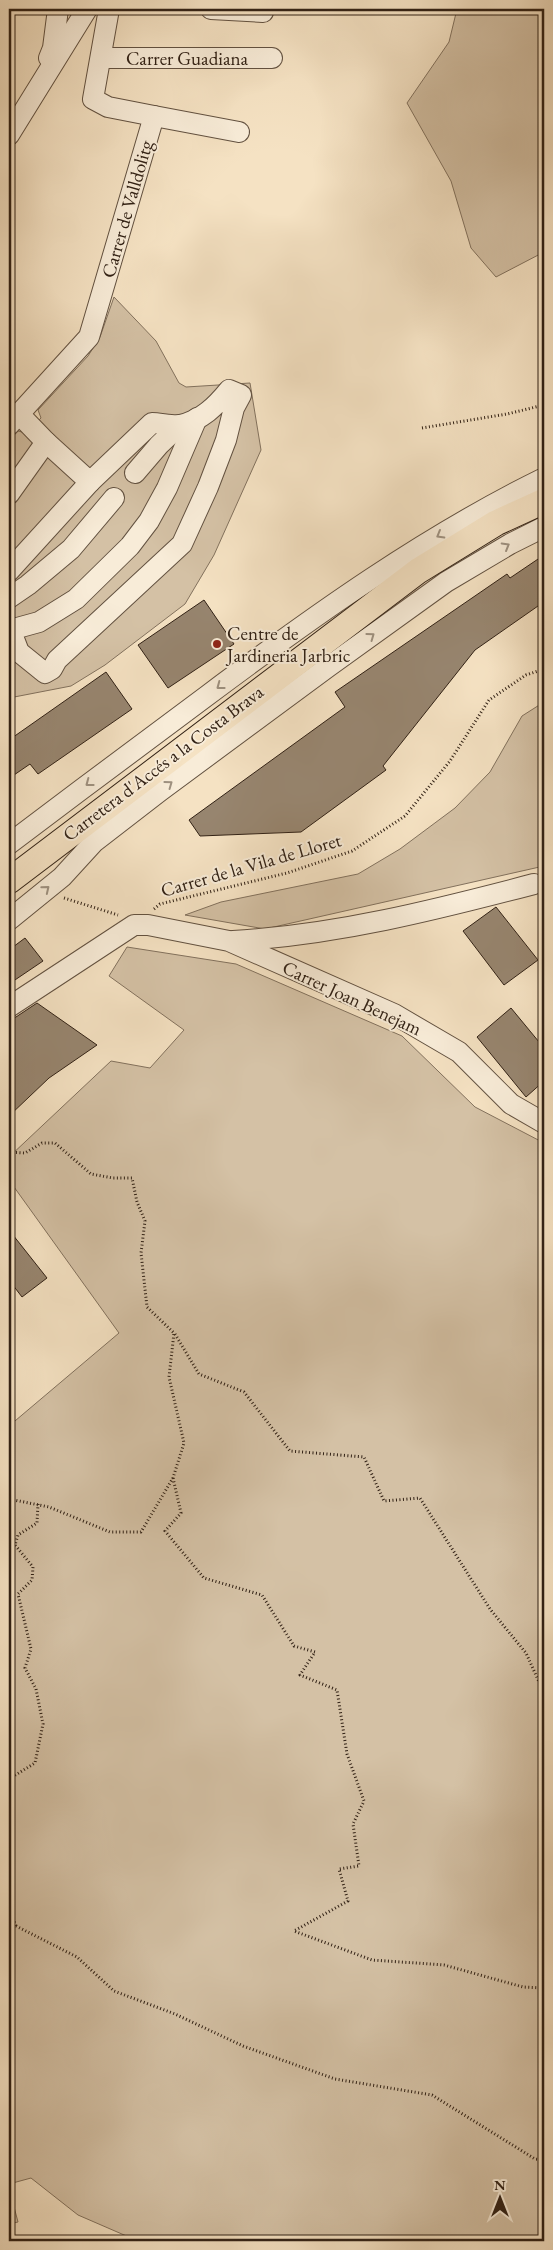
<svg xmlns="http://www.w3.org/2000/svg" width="553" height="2250" font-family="'EB Garamond',serif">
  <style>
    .green { fill: #d4c1a5; stroke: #82715d }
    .building { fill: #97856f; stroke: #312115 }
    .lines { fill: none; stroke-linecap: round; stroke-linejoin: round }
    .minor-casing { stroke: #625140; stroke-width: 22 }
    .major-casing { stroke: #312115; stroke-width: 27 }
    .path { stroke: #312115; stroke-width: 3; stroke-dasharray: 1 2.5; stroke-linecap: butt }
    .minor { stroke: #f8ecd8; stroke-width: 20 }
    .major { stroke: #f5e2c3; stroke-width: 25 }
    .oneway { stroke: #9e9180 }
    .poi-dot { fill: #8f2418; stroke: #f8ecd8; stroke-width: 2 }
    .labels { text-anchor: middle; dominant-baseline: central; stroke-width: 4; stroke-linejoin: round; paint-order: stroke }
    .street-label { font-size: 19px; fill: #312115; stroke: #f8ecd8 }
    .poi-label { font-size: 19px; fill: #312115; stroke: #f8ecd8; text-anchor: start }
  </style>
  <rect width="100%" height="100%" fill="#f5e2c3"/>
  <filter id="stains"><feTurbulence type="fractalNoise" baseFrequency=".004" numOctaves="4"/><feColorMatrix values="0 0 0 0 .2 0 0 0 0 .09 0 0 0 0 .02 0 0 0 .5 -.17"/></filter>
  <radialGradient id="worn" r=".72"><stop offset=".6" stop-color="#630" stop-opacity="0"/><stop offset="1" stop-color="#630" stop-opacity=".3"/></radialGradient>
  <!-- green -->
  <g class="green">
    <polygon points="457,9 544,9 544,252 496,277 471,248 451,181 407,103 449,42"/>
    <polygon points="114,297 156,341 179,383 186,387 250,383 261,450 214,555 185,604 105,665 71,686 9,698 9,441 18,431 26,433 41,418 38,410 88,356 100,337"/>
    <polygon points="544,702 544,866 265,929 185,915 221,902 358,874 400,849 455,808 490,772 522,716"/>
    <polygon points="127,947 236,964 402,1036 475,1107 544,1143 544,2241 138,2241 78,2215 31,2178 9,2184 9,1426 119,1333 9,1180 9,1157 111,1061 150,1068 184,1030 109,976"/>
    <polygon points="9,2188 18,2222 9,2224"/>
  </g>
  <!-- building -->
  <g class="building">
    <polygon points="544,555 544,605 538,606 475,650 383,766 386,770 301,832 200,836 189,820 345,707 335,692 507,574 510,578"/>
    <polygon points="204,600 234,644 168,688 138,645"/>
    <polygon points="106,672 132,709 38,774 30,764 14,775 9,768 9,740"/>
    <polygon points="496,907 538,960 504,985 463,931"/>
    <polygon points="25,938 43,961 9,984 9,950"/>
    <polygon points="37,1003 97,1045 49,1078 9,1116 9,1019 16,1017"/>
    <polygon points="511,1008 544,1048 544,1081 526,1097 477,1037"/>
    <polygon points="9,1230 47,1278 22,1297 9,1280"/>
  </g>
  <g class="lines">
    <!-- minor casing -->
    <g class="minor-casing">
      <g id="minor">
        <polyline points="211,9 263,12"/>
        <polyline points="49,58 53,48 58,9"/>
        <polyline points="102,58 272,58"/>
        <polyline points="154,116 239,132"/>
        <polyline points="9,135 87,9"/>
        <polyline points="9,425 89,337 154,116 108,107 93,99 109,9"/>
        <polyline points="135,473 159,445 180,425"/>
        <polyline points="9,494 46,442"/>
        <polyline points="9,571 90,482"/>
        <polyline points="9,598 28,585 71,549 114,498"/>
        <path d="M9,626L19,652L45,673L52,669L57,660L182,544L208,487L226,440L234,408L241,395L229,390C216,406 201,421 180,425C172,426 160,423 152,423L90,482L46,442L19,414"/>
        <polyline points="10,630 39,622 76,599 130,546 149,521 167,488 197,418"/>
        <path d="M9,844C75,794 142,744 208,695C315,615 424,537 544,478"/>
        <polyline points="9,920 62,877 94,842 160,791 328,667 446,582 510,544 544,527"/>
        <path d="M233,941C336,935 435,910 534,884"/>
        <polyline points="9,1007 134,925 148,925 229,941 394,1014 459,1052 511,1104 544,1123"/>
      </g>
    </g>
    <!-- major casing -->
    <g class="major-casing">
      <polyline id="major" points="9,881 418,571 496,523 544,501"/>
    </g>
    <!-- path -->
    <g class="path">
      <polyline points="422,428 507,414 544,405"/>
      <polyline points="64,898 118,915"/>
      <polyline points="154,909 160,904 287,873 352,851 405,816 450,761 489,700 526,675 544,669"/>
      <polyline points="9,1152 25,1153 42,1143 55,1143 91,1174 113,1178 132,1178 137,1202 145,1221 141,1253 147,1307 174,1333 169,1377 184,1443 173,1478 141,1532 110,1532 49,1507 9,1499"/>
      <polyline points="175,1334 199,1374 244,1392 290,1451 364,1457 384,1501 420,1498 490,1609 526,1653 544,1693"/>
      <polyline points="173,1478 181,1513 165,1531 204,1578 262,1595 294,1646 315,1652 300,1675 337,1690 347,1754 364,1801 353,1824 359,1866 339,1869 348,1901 294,1931 372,1960 444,1965 523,1987 544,1988"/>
      <polyline points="9,1779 35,1763 43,1724 36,1689 25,1668 31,1649 18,1594 32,1580 33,1567 15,1545 18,1535 37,1523 38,1504"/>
      <polyline points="9,1909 16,1926"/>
      <polyline points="9,1925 16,1926 77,1957 114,1991 175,2014 243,2046 335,2079 432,2095 535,2159 544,2160"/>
    </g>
    <!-- minor -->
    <use href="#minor" class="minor"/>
    <!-- major -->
    <use href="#major" class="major"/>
  </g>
  <!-- one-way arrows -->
  <defs><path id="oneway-chevron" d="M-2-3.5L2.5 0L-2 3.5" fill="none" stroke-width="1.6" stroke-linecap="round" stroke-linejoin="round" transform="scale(1.25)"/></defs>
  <g class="oneway">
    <use href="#oneway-chevron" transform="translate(440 535) rotate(150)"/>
    <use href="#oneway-chevron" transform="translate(506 546) rotate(-30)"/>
    <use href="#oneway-chevron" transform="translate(371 636) rotate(-36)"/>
    <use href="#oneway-chevron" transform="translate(220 686) rotate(143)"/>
    <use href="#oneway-chevron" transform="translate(89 783) rotate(143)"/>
    <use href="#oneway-chevron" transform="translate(169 784) rotate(-36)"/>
    <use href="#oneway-chevron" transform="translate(46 889) rotate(-39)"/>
  </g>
  <!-- markers -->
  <circle class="poi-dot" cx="217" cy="644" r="5"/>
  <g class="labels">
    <!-- street labels -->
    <g class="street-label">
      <text x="187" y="58">Carrer Guadiana</text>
      <text transform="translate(127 209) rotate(-74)">Carrer de Valldolitg</text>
      <text transform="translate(163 763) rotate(-37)">Carretera d'Accés a la Costa Brava</text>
      <text transform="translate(251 865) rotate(-16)">Carrer de la Vila de Lloret</text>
      <text transform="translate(352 998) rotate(25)">Carrer Joan Benejam</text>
    </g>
    <!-- poi labels -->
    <g class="poi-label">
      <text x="227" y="633">Centre de<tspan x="227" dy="22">Jardineria Jarbric</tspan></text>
    </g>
  </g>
  <!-- margin -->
  <rect width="553" height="2250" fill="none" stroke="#f5e2c3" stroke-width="30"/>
  <rect x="10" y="10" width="533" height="2230" fill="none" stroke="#312115" stroke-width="2.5"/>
  <rect x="15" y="15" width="523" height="2220" fill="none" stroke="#312115"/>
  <!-- north arrow -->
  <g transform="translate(500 2198)" stroke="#f8ecd8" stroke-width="4" paint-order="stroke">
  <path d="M0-4L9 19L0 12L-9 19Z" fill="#312115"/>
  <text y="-8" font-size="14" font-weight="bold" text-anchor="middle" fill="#312115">N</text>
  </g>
  <rect width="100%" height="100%" filter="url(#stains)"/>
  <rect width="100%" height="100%" fill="url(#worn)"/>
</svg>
